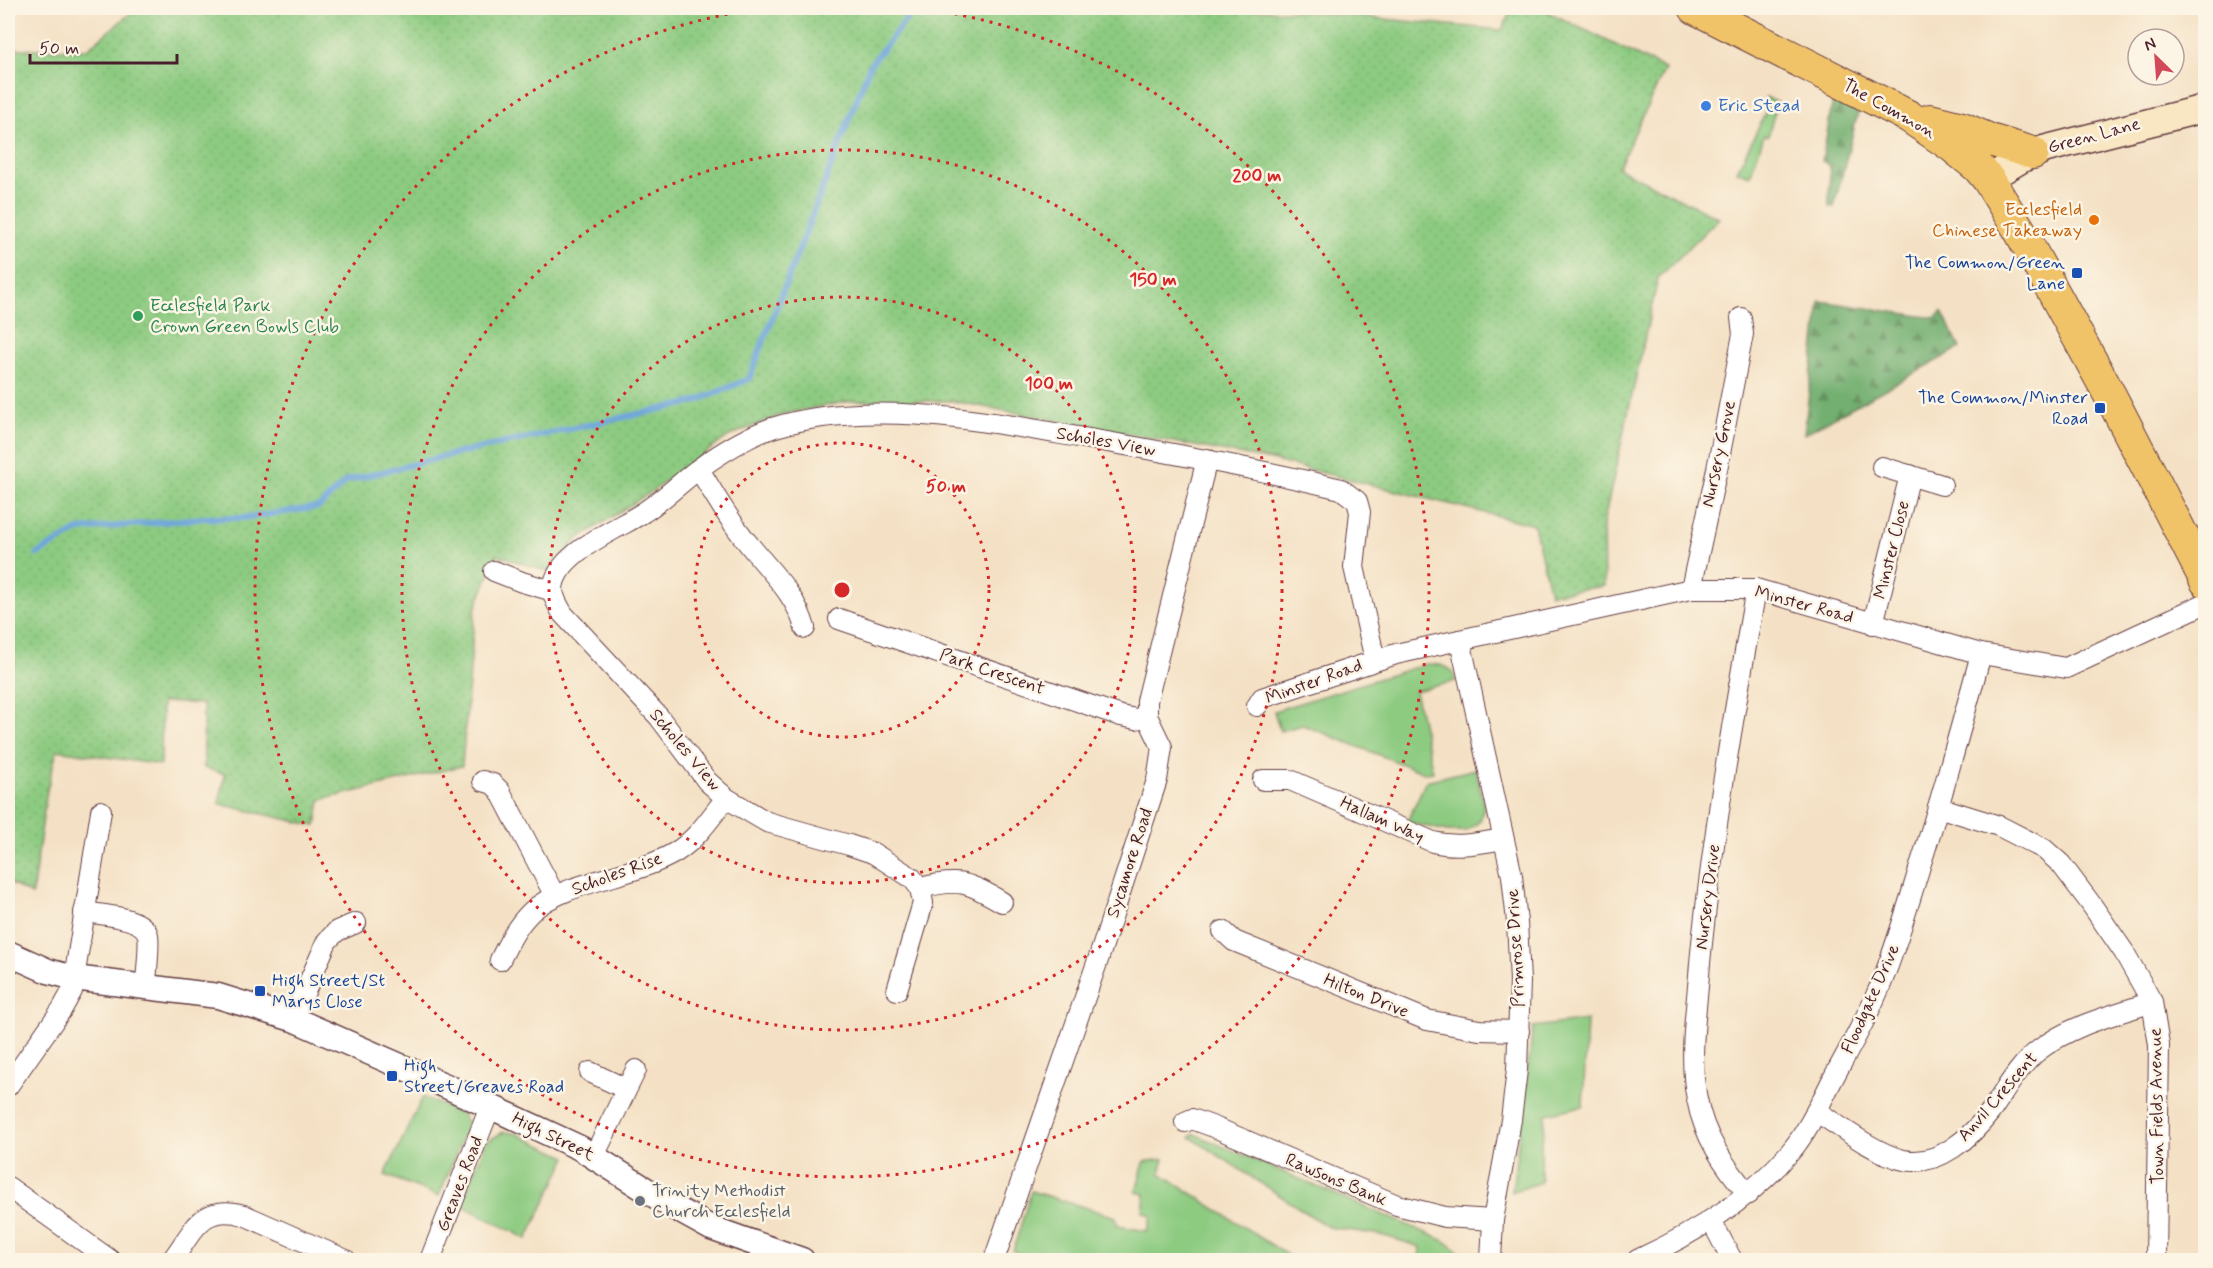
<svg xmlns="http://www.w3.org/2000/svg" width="2213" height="1268" font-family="Mynerve,sans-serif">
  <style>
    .green { fill: #8dcb81; stroke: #6c7556; stroke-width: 1.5 }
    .forest { fill: url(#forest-firs); stroke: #5e674d; stroke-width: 1.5 }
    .park { fill: url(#park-dots); stroke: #6c7556; stroke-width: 1.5 }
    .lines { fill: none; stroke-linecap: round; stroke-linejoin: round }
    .stream { stroke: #6fa6dd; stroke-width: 6 }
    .minor-casing { stroke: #643c42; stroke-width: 22 }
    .tertiary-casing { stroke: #643c42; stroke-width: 27 }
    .secondary-casing { stroke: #643c42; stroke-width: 30 }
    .primary-casing { stroke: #643c42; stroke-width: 34 }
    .minor { stroke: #fff; stroke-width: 20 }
    .tertiary { stroke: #fff; stroke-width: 24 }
    .secondary { stroke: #f9e7c3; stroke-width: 27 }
    .primary { stroke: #f1c369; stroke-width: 32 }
    .ring { fill: none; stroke: #d62828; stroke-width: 3; stroke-dasharray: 3 6 }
    .shop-dot { fill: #3f7fe0; stroke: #fcf5e5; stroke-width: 2 }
    .food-dot { fill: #e8710a; stroke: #fcf5e5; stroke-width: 2 }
    .transit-dot { fill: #1a4fb4; stroke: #fcf5e5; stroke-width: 2 }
    .leisure-dot { fill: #2e9e5b; stroke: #fcf5e5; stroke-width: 2 }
    .worship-dot { fill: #6b7280; stroke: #fcf5e5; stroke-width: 2 }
    .labels { text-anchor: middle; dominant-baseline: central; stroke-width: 5; stroke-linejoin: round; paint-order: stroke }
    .shop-label { font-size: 18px; fill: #366cbe; stroke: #fcf5e5; text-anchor: start }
    .street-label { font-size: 18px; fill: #4a1f2b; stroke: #fcf5e5 }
    .food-label { font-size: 18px; fill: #c56008; stroke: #fcf5e5; text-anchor: end }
    .transit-label { font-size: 18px; fill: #164399; stroke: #fcf5e5; text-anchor: end }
    .leisure-label { font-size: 18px; fill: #27864d; stroke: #fcf5e5; text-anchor: start }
    .worship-label { font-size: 18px; fill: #5b616d; stroke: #fcf5e5; text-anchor: start }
    .centre { fill: #d62828; stroke: #fcf5e5; stroke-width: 3 }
    .ring-label { font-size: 18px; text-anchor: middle; font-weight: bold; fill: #d62828; stroke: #fcf5e5; stroke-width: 5; stroke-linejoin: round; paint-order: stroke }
  </style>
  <defs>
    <pattern id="forest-firs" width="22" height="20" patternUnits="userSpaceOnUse" patternTransform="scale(1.5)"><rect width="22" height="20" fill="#72af6f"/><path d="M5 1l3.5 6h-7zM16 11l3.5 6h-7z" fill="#608e5b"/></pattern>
    <pattern id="park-dots" width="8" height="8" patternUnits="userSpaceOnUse" patternTransform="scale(1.5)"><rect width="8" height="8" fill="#8dcb81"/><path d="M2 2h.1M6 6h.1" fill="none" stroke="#7bae70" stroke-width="1.8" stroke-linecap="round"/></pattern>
  </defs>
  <rect width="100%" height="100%" fill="#fcf5e5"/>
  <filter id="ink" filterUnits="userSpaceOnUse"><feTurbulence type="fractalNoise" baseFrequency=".0167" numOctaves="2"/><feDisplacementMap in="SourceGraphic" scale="12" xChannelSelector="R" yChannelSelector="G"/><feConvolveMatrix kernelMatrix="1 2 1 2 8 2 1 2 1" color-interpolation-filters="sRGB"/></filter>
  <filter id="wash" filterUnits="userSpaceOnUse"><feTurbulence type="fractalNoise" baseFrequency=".008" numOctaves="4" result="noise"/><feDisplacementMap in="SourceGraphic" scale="24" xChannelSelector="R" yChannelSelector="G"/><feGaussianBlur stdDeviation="1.35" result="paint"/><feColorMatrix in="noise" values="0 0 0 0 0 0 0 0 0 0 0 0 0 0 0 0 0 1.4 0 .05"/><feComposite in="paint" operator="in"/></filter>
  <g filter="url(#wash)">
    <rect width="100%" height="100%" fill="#f4e1c5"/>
    <!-- green -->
    <g class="green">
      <polygon points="1766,97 1777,103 1768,137 1764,135 1750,176 1737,171 1765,114"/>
      <polygon points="1426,664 1441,665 1451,670 1456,681 1415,691 1433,772 1425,773 1303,725 1280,731 1274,711"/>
      <polygon points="1476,769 1484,807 1480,821 1466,831 1447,831 1407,822 1426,781"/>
      <polygon points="1587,1020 1583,1106 1546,1114 1541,1148 1541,1182 1512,1192 1533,1027"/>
      <polygon points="423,1097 462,1114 468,1124 439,1196 385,1175"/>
      <polygon points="503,1132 515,1133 567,1157 527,1239 461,1205 486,1142"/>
      <polygon points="1194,1134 1445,1241 1460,1253 1466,1260 1418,1260 1421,1247 1381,1235 1328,1227 1190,1137"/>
      <polygon points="1164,1159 1160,1173 1295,1260 1036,1260 1013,1251 1031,1191 1116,1217 1118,1226 1147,1231 1152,1216 1143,1212 1145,1194 1136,1192 1144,1162"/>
    </g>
    <!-- forest -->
    <g class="forest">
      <polygon points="1833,100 1858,113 1834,207 1829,206 1830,165 1822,161"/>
      <polygon points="1820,301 1934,318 1942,312 1960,348 1804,434"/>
    </g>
    <!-- park -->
    <polygon class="park" points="137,8 1158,8 1298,11 1502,30 1512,8 1540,8 1665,69 1618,168 1719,218 1658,278 1603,525 1604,586 1550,594 1534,525 1271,460 952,401 851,401 783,414 729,436 648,494 579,538 546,571 497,555 475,610 462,766 320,800 316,826 219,804 225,774 204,768 203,704 162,702 161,765 57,750 47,790 32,895 8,882 8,49 87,49"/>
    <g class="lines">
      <!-- stream -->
      <polyline class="stream" points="37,554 78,530 202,518 243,518 319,507 346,481 454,454 694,402 749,379 870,65 912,12 1006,8"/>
    </g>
  </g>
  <g filter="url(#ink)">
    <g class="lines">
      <!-- minor casing -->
      <g class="minor-casing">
        <g id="minor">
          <polyline points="1882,467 1942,485"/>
          <path d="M699,469C715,496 731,523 751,547C772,573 796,595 805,628"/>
          <polyline points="494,571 522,582 553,591"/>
          <polyline points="1691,589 1717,469 1743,334 1741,318"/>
          <polyline points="839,619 1121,716 1136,719 1147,716"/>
          <polyline points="1873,624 1910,475"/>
          <polyline points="1460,640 1512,876 1517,922 1520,981 1517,1070 1511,1120 1493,1220 1491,1260"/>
          <polyline points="1257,706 1262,698 1396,654 1691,589 1756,589 1981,654 2066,668 2206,603"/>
          <path d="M1263,780H1290L1433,842C1457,848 1480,843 1504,839"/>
          <polyline points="483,781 493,784 500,791 555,896"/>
          <polyline points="1938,807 1999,826 2044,849 2061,864 2091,904 2124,952 2152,1002 2159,1045 2156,1260"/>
          <path d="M920,888C959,878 968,882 1002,902"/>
          <path d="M84,912C100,915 143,916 148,935C150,946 146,974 146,986"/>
          <polyline points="1223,931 1234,941 1427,1020 1479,1030 1519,1031"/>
          <path d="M500,960C509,942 517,925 532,911C565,881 635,877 676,852C697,839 711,817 726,798"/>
          <path d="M897,990L923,903L920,888L912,878L873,853L849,845L767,822L726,798L707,781L659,717L563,614C559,607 553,598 553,589C555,561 594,540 616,528C625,523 635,518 644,512C663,500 679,484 697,470C719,454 746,437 772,428C866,398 984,421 1078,437C1167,452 1254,468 1341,489L1357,501L1360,512L1354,567L1375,660"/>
          <polyline points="293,1019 327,941 337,931 356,923"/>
          <polyline points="590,1072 626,1089"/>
          <polyline points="8,1086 62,1009 72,991 101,811"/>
          <path d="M1816,1111C1839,1126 1878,1155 1904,1160C1939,1167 1971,1137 1991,1111C2005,1091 2019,1065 2039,1050C2071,1025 2114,1015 2152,1002"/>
          <polyline points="1185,1122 1192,1119 1214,1127 1397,1205 1445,1217 1493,1220"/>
          <polyline points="594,1156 636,1070"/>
          <polyline points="8,1187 110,1260"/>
          <path d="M1748,1194C1724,1165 1704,1137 1697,1099C1688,1055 1697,1007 1700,963C1712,838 1734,713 1756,589"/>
          <polyline points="1711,1220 1732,1260"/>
          <path d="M172,1260C194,1231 201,1203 244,1215L346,1260"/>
          <polyline points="430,1260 490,1107"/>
          <polyline points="994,1260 1099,957 1157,780 1162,747 1147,716 1147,701 1207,459"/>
          <path d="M1637,1260C1694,1234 1750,1200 1791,1151C1810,1128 1822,1099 1836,1073C1853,1042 1870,1012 1883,979C1898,941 1909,902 1921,863C1943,794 1962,724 1981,654"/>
        </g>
      </g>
      <!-- tertiary casing -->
      <g class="tertiary-casing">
        <polyline id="tertiary" points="8,953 48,971 74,978 218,996 293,1019 446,1086 580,1148 673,1207 711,1228 802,1260"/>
      </g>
      <!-- secondary casing -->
      <g class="secondary-casing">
        <polyline id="secondary" points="1988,179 2023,158 2045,149 2206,108"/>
      </g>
      <!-- primary casing -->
      <g class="primary-casing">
        <g id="primary">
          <polyline points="1695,8 1908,116 1952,146 1978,167 1988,179 2020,231 2112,399 2206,581"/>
          <polyline points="1930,120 1962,128 1990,140 2033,153"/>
        </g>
      </g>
      <!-- minor -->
      <use href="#minor" class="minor"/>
      <!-- tertiary -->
      <use href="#tertiary" class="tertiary"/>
      <!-- secondary -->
      <use href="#secondary" class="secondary"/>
      <!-- primary -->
      <use href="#primary" class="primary"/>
    </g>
  </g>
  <!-- distance rings -->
  <g class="ring">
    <circle cx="842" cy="590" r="147"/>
    <circle cx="842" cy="590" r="293"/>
    <circle cx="842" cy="590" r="440"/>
    <path d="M919 8A587 587 0 1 1 765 8"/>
  </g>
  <!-- markers -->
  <circle class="shop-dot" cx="1706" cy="106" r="6"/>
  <circle class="food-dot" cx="2094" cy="220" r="6"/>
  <g class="transit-dot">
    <rect x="2071" y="267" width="12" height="12" rx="3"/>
    <rect x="2094" y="402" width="12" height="12" rx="3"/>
    <rect x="254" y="985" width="12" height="12" rx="3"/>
    <rect x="386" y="1070" width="12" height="12" rx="3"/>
  </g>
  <circle class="leisure-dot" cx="138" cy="316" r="6"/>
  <circle class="worship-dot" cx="640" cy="1201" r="6"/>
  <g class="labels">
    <!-- shop labels -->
    <g class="shop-label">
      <text x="1718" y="106">Eric Stead</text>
    </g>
    <!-- street labels -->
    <g class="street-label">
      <text transform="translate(1889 109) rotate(29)">The Common</text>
      <text transform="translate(2094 136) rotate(-15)">Green Lane</text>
      <text transform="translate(1106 442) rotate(10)">Scholes View</text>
      <text transform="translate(1719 454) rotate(-78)">Nursery Grove</text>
      <text transform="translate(1892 550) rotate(-76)">Minster Close</text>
      <text transform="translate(1804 605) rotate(15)">Minster Road</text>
      <text transform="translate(992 672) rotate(19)">Park Crescent</text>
      <text transform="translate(1314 682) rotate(-20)">Minster Road</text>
      <text transform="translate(685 750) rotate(50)">Scholes View</text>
      <text transform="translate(1382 820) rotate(24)">Hallam Way</text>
      <text transform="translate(1130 863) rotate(-72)">Sycamore Road</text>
      <text transform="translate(617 874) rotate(-20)">Scholes Rise</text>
      <text transform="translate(1708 897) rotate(-83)">Nursery Drive</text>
      <text transform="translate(1516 948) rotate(-93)">Primrose Drive</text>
      <text transform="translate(1366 996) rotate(22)">Hilton Drive</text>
      <text transform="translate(1871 999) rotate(-66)">Floodgate Drive</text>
      <text transform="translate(1998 1097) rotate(-49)">Anvil Crescent</text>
      <text transform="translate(2157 1106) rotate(-91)">Town Fields Avenue</text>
      <text transform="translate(553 1137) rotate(26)">High Street</text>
      <text transform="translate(1336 1180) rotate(23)">Rawsons Bank</text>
      <text transform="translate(460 1184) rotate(-69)">Greaves Road</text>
    </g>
    <!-- food labels -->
    <g class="food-label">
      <text x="2082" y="210">Ecclesfield<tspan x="2082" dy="21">Chinese Takeaway</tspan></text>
    </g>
    <!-- transit labels -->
    <g class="transit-label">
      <text x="2065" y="263">The Common/Green<tspan x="2065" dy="21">Lane</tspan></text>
      <text x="2088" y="398">The Common/Minster<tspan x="2088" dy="21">Road</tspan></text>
      <text x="272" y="981" text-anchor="start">High Street/St<tspan x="272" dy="21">Marys Close</tspan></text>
      <text x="404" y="1066" text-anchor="start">High<tspan x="404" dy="21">Street/Greaves Road</tspan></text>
    </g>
    <!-- leisure labels -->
    <g class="leisure-label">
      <text x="150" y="306">Ecclesfield Park<tspan x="150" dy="21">Crown Green Bowls Club</tspan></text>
    </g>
    <!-- worship labels -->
    <g class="worship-label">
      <text x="652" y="1191">Trinity Methodist<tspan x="652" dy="21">Church Ecclesfield</tspan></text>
    </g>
  </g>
  <circle cx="842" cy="590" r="9" class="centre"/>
  <g class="ring-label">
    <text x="1257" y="181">200 m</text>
    <text x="1153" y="285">150 m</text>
    <text x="1049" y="389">100 m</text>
    <text x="946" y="492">50 m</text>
  </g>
  <!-- margin -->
  <rect width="2213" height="1268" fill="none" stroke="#fcf5e5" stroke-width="30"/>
  <!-- north arrow -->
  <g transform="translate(2156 57) rotate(335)"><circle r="28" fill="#fcf5e5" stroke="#b59f9b" stroke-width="1.5"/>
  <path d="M0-4.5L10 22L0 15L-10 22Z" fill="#d1495b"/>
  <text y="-9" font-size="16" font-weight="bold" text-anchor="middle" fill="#4a1f2b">N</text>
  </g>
  <!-- scale -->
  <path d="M30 54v9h147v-9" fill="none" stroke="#4a1f2b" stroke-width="3"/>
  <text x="39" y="54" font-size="18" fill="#4a1f2b" stroke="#fcf5e5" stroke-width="4.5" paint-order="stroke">50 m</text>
</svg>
